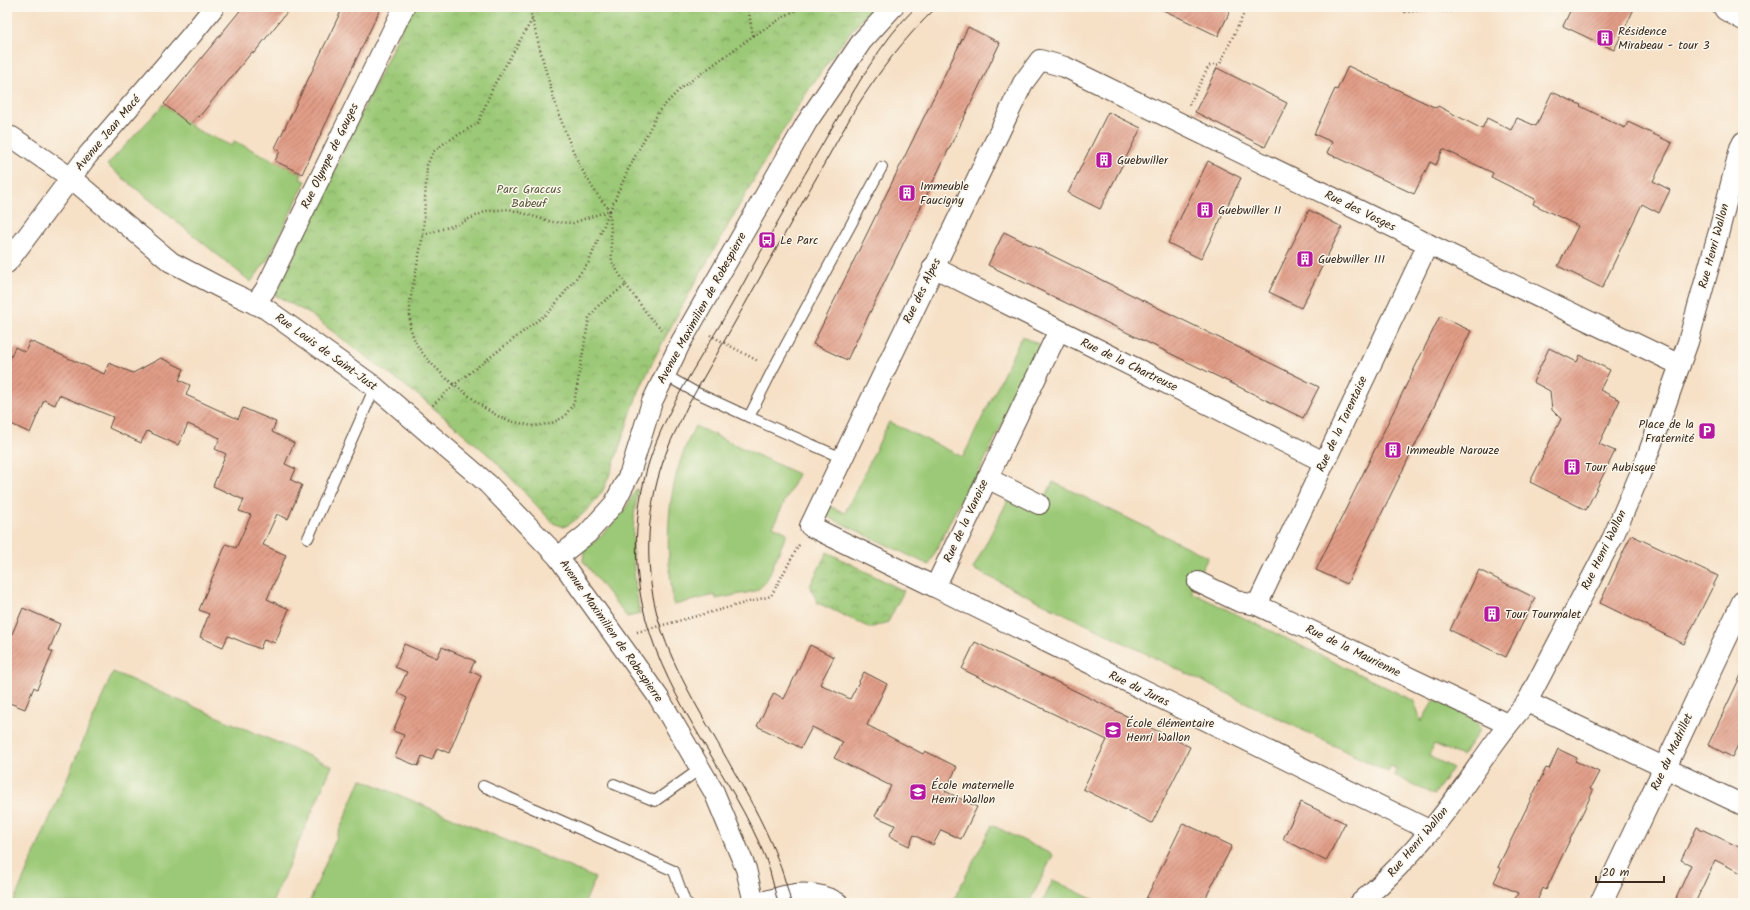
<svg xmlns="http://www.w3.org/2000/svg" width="1750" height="910" font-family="Kalam,sans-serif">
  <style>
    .green { fill: #9cc977; stroke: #6c7a4a }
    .park { fill: url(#park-crowns); stroke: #6c7a4a }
    .building { fill: url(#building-hatch) }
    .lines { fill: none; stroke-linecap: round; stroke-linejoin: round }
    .service-casing { stroke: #574537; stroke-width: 12 }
    .minor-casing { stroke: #574537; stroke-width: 22 }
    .tertiary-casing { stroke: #574537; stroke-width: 24 }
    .path { stroke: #574537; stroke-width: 2.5; stroke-dasharray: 1 3; stroke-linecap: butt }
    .service { stroke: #fff; stroke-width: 10 }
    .minor { stroke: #fff; stroke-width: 20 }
    .tertiary { stroke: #fff; stroke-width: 22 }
    .tram { stroke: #3b2a1e; stroke-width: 1 }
    .labels { text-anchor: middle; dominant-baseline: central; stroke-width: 3; stroke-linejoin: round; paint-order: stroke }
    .poi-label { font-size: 12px; fill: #3b2a1e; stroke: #fbf7ec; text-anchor: start }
    .street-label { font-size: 12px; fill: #3b2a1e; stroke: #fbf7ec }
    .park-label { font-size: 12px; fill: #585a39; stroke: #fbf7ec }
  </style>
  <defs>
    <pattern id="park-crowns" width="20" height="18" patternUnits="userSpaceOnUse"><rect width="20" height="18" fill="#9cc977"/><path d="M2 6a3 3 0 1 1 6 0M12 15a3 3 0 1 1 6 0" fill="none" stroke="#80a361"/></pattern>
    <pattern id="building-hatch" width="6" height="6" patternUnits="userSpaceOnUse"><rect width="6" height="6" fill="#e19d87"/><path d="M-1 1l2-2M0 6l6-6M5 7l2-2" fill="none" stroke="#b8806e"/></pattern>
  </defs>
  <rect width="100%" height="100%" fill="#fbf7ec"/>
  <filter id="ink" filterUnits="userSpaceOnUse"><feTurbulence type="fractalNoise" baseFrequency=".025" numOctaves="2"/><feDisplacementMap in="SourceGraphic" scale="8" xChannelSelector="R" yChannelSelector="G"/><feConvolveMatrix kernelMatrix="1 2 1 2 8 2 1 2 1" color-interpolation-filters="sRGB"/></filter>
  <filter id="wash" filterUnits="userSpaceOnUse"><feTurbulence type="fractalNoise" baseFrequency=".012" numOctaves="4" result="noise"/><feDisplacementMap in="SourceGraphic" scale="16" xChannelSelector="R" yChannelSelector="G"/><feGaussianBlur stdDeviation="0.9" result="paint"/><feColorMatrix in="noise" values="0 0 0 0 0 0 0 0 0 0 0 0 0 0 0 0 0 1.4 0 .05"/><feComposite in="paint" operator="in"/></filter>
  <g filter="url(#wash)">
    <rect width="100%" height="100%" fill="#f6e0c6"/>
    <!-- green -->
    <g class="green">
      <polygon points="164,104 195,129 232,146 234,141 302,174 300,179 306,181 268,259 251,282 107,165"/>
      <polygon points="1022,336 1040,345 967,497 961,499 929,565 824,515 829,506 845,513 889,422 963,457"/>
      <path d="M695,426L798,474L773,526L787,533L766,582L756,591L716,599L715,595L674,605C664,542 665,485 695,426Z"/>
      <path d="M1053,482L1208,557L1191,592L1414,701L1421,722L1434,700C1447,706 1476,714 1480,729L1462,756L1434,744L1429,756L1453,768L1434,795L1394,775L1397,769L1390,766L1388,772L973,569L1011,494L1040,508Z"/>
      <path d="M636,489L638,490C630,532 632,572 640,614L627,617L583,561L584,551C604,533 626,514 636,489Z"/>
      <polygon points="113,672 332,766 272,903 13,903"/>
      <polygon points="361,779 595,878 585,903 309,903"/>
      <polygon points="992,825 1053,855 1029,903 952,903"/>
      <polygon points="1053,880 1100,903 1042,903"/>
    </g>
    <!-- park -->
    <g class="park">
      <path d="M412,7H872C811,75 768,155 723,234C693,287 661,340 637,396C625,427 617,460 603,490C593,505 580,519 564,527L553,523L492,458L423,399L308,313L275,295Z"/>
      <polygon points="827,552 904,591 888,622 870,628 818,603 810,586"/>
    </g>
    <g id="blocks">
      <!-- building -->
      <g class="building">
        <polygon points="243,7 291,7 254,53 252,52 199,117 198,116 190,125 164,104"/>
        <polygon points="343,7 381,7 302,174 275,161 280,151 275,148"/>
        <polygon points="1157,7 1232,7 1218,36"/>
        <polygon points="1572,7 1635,7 1614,50 1563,26"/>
        <polygon points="968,27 1000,43 847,360 813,344"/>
        <polygon points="1348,66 1436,108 1438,106 1482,129 1487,118 1511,130 1517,118 1536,126 1552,92 1581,105 1580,106 1625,128 1628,122 1672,143 1653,181 1670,190 1659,213 1642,204 1602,288 1558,266 1578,226 1533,204 1535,199 1491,177 1493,173 1443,149 1436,165 1430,162 1414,194 1327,153 1332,142 1314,134 1335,89 1337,90"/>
        <polygon points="1217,68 1287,103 1265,147 1195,112"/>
        <polygon points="1108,112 1141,128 1100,209 1068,193"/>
        <polygon points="1208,161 1241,178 1201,259 1168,243"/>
        <polygon points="1309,210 1342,227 1301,308 1269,292"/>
        <polygon points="1004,232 1319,387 1303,418 988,265"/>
        <polygon points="1440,316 1471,331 1347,584 1316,570"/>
        <polygon points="30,341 104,374 109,363 133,373 161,358 184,369 179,380 190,385 186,395 238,419 243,408 276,422 272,432 294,443 285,464 296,469 291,480 302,485 288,519 277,514 263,545 286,555 267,599 289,609 275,643 264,639 260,649 228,636 223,647 200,637 209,614 199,610 226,544 236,548 251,515 239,511 244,500 213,486 226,454 215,449 220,438 188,424 178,445 147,431 141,443 109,428 113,417 59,395 55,405 44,400 30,433 7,422 7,366 15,347 25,352"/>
        <polygon points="1549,348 1577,362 1580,355 1610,370 1600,390 1620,400 1599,444 1615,451 1586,510 1530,482 1561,419 1552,410 1550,391 1533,382"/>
        <polygon points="1631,535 1718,576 1684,644 1600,603"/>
        <polygon points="1479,570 1535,598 1506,657 1450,630"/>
        <polygon points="23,608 60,624 49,650 53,652 37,689 34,687 25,709 7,702 7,632 12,634"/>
        <polygon points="975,642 1190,747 1152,823 1083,789 1107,740 962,669"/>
        <polygon points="404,644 437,658 442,647 475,661 470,671 481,676 449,753 437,748 432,760 422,756 418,766 395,757 404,735 393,731 407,698 397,693 407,672 395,667"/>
        <polygon points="810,645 834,657 820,684 850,699 864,672 887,684 867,725 923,754 925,751 957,767 945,791 977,807 961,839 941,830 933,845 914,835 909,846 889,836 895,825 875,816 891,786 834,758 843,742 812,727 801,748 757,726 774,693 784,699"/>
        <polygon points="1743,671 1743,735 1732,757 1708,745"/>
        <polygon points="1558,749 1577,758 1575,761 1599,772 1590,789 1593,791 1546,890 1543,888 1536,903 1513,903 1518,893 1494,882 1501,868 1498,867 1546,768 1549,769"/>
        <polygon points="1301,802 1345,823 1326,861 1283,839"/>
        <polygon points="1183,823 1232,846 1203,903 1144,903"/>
        <polygon points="1697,827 1743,849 1743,874 1715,860 1695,903 1674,903 1691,865 1681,860"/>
      </g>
    </g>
  </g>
  <g filter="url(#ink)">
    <use href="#blocks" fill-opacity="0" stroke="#574537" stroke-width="1"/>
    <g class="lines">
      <!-- service casing -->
      <g class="service-casing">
        <g id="service">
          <polyline points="665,375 695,392 749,417"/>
          <polyline points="842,458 749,417 773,369 882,167"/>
          <polyline points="308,538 375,387"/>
          <polyline points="614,784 655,801 700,769"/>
          <polyline points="483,786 674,871 685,902 687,903"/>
        </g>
      </g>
      <!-- minor casing -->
      <g class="minor-casing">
        <g id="minor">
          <polyline points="1723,7 1725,10 1743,20"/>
          <polyline points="7,137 12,137 71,178 171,262 219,287 266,309 375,387 488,484 558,557"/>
          <polyline points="7,263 88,155 189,38 214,7"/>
          <polyline points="933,267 1324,462"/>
          <polyline points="255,304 265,290 404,7"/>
          <polyline points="1059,330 935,587 810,526 1023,83 1040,60 1065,67 1428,244 1680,365"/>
          <polyline points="987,478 1039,504"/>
          <polyline points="1198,582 1240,602 1257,605 1507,724"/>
          <polyline points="935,587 1431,831"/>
          <polyline points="1257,605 1428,244"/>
          <polyline points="1527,702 1743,805"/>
          <polyline points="754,903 746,869 714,792 659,698 558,557 587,534 614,504 630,473 652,402 681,342 807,122 862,41 893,7"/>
          <path d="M759,903C787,894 811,887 838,903"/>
          <path d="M1360,903C1385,881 1409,857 1430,831C1465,790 1490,743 1527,702L1613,537L1646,460L1688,342L1719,231L1740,148L1743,142"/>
        </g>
      </g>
      <!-- tertiary casing -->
      <g class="tertiary-casing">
        <polyline id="tertiary" points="1601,903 1743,602"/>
      </g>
      <!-- path -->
      <g class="path">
        <path d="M529,7C546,70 565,162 610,210L628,170L659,111L681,88L753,36L800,7"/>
        <polyline points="748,7 753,36"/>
        <polyline points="1381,7 1405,12 1430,10 1432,7"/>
        <polyline points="1430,10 1445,12 1474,7"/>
        <polyline points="532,20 494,85 478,123 443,144 433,152 427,165 423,235 410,302 410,327 416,344 427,359 446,378 486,409 503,419 532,426 550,424 564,417 574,403 589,318 599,305 626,285 612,262 610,210"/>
        <polyline points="1189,105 1209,66 1220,64 1247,7"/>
        <polyline points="423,235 458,224 487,211 509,209 552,222 573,223 610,210 589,262 550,311 454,385 431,407"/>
        <polyline points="626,285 651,319 663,330"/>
        <polyline points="710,335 758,361"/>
        <polyline points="637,632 771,596 800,543"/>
      </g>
      <!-- service -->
      <use href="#service" class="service"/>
      <!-- minor -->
      <use href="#minor" class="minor"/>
      <!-- tertiary -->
      <use href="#tertiary" class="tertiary"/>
      <!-- tram -->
      <g class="tram">
        <path d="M778,903C774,888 771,873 766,859C732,775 668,705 645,616C632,566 634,511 649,462C667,406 702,357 731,306C763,247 796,189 830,131C856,88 880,42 916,7"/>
        <path d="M791,903C780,854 757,811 732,768C707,723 675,674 660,625C644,573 645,514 663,462C669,442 679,425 687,407L854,111C878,73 904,38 937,7"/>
      </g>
    </g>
  </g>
  <!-- icons -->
  <defs>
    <g id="building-square" transform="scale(0.9)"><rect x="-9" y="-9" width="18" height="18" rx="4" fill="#b5179e" stroke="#fbf7ec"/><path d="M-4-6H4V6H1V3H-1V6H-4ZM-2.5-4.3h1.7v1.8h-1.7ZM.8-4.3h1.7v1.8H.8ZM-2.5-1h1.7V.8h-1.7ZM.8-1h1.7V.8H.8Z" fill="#fff"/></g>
    <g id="bus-square" transform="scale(0.9)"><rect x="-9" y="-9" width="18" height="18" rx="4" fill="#b5179e" stroke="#fbf7ec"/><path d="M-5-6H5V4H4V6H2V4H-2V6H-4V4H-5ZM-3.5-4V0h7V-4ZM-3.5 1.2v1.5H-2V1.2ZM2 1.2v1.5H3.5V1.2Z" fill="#fff"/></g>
    <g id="parking-square" transform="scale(0.9)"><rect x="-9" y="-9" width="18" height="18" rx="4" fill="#b5179e" stroke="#fbf7ec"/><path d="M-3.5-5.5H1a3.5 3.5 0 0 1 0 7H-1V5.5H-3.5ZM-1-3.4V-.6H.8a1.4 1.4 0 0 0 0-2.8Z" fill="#fff"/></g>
    <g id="school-square" transform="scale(0.9)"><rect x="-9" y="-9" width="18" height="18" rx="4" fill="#b5179e" stroke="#fbf7ec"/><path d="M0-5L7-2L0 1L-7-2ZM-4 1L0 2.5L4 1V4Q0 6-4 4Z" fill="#fff"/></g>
  </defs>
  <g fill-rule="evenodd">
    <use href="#building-square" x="1605" y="38"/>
    <use href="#building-square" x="1104" y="160"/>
    <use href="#building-square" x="907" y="193"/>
    <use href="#building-square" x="1205" y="210"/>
    <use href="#bus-square" x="767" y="240"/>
    <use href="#building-square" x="1305" y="259"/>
    <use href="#parking-square" x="1707" y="431"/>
    <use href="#building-square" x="1393" y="450"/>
    <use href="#building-square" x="1572" y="467"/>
    <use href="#building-square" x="1492" y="614"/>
    <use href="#school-square" x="1113" y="730"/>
    <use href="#school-square" x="918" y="792"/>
  </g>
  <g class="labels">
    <!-- poi labels -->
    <g class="poi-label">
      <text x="1618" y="31">Résidence<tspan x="1618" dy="14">Mirabeau - tour 3</tspan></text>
      <text x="1117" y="160">Guebwiller</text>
      <text x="920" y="186">Immeuble<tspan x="920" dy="14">Faucigny</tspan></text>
      <text x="1218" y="210">Guebwiller II</text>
      <text x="780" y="240">Le Parc</text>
      <text x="1318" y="259">Guebwiller III</text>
      <text x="1694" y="424" text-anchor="end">Place de la<tspan x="1694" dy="14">Fraternité</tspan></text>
      <text x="1406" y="450">Immeuble Narouze</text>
      <text x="1585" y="467">Tour Aubisque</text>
      <text x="1505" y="614">Tour Tourmalet</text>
      <text x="1126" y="723">École élémentaire<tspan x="1126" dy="14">Henri Wallon</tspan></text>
      <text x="931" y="785">École maternelle<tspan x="931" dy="14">Henri Wallon</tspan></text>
    </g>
    <!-- street labels -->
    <g class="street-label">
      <text transform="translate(108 133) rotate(-50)">Avenue Jean Macé</text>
      <text transform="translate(330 156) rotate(-64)">Rue Olympe de Gouges</text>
      <text transform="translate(1360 211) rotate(26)">Rue des Vosges</text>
      <text transform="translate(1714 246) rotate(-75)">Rue Henri Wallon</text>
      <text transform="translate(922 291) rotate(-64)">Rue des Alpes</text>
      <text transform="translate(702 308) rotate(-61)">Avenue Maximilien de Robespierre</text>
      <text transform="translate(326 352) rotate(36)">Rue Louis de Saint-Just</text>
      <text transform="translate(1129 365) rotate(26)">Rue de la Chartreuse</text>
      <text transform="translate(1342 424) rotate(-65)">Rue de la Tarentaise</text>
      <text transform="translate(966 521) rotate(-65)">Rue de la Vanoise</text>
      <text transform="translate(1604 550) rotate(-64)">Rue Henri Wallon</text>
      <text transform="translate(611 631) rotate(55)">Avenue Maximilien de Robespierre</text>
      <text transform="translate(1353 651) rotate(26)">Rue de la Maurienne</text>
      <text transform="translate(1139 689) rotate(26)">Rue du Juras</text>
      <text transform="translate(1672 752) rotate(-65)">Rue du Madrillet</text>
      <text transform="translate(1418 842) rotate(-50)">Rue Henri Wallon</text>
    </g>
    <!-- park labels -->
    <g class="park-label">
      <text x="529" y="189">Parc Graccus<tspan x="529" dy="14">Babeuf</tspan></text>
    </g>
  </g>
  <!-- margin -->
  <rect width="1750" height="910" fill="none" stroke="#fbf7ec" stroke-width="24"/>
  <!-- scale -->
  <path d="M1596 876v6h68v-6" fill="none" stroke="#3b2a1e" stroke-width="2"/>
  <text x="1602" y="876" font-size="12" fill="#3b2a1e" stroke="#fbf7ec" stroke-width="3" paint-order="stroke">20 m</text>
</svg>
